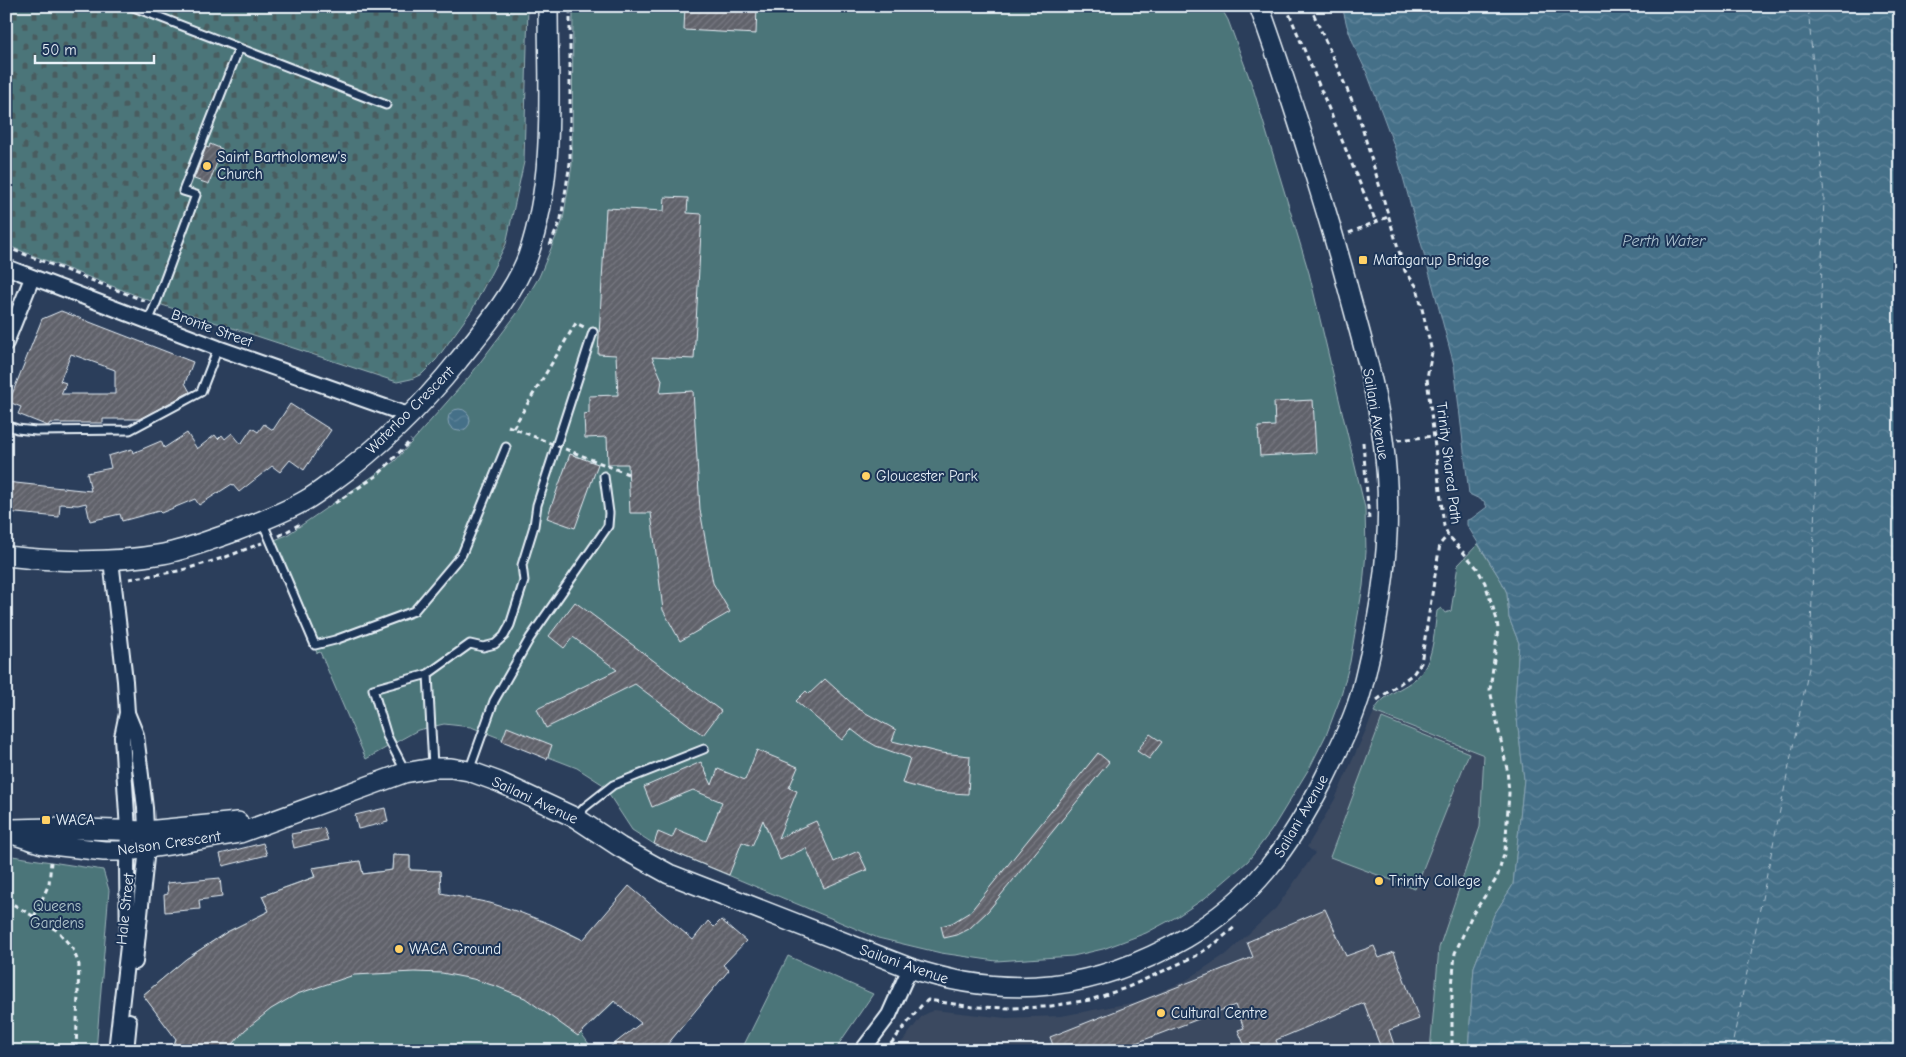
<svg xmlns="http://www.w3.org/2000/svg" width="1906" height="1057" font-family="'Comic Neue',sans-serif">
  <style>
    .built { fill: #3b4960 }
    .green { fill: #4c7579; stroke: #9ab3b8 }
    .cemetery { fill: url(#cemetery-stones); stroke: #9ab3b8 }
    .water { fill: url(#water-waves); stroke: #86a3b5 }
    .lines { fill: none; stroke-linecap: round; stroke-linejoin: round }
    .ferry { stroke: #afc4d1; stroke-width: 1; stroke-dasharray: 6 5; stroke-linecap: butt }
    .building { fill: url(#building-hatch); stroke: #e8f1f8; fill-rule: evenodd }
    .lane-casing { stroke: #e8f1f8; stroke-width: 11 }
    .street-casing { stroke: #e8f1f8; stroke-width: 18 }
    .secondary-casing { stroke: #e8f1f8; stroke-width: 22 }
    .path { stroke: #e8f1f8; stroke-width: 3; stroke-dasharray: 5 4; stroke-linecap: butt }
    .lane { stroke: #1d3557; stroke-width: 7 }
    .street { stroke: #1d3557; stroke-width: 14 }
    .secondary { stroke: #1d3557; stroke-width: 19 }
    .path-bridge { stroke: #e8f1f8; stroke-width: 3; stroke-dasharray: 5 4; stroke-linecap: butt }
    .poi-dot { fill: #ffd166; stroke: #1d3557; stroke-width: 2 }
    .labels { text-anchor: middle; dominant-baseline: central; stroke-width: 4; stroke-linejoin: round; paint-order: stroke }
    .poi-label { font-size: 15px; fill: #e8f1f8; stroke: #1d3557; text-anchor: start }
    .street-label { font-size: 15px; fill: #e8f1f8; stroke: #1d3557 }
    .park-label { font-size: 15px; fill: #b1c6cc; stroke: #1d3557 }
    .water-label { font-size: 16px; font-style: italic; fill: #afc4d1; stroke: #1d3557 }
  </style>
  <defs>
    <pattern id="cemetery-stones" width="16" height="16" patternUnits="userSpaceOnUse" patternTransform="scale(1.25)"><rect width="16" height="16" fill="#4c7579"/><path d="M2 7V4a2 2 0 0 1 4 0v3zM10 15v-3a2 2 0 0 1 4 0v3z" fill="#495c5f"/></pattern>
    <pattern id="water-waves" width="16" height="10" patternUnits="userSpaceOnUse" patternTransform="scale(1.25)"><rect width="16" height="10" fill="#446f88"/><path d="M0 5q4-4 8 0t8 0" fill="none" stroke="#5f849a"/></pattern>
    <pattern id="building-hatch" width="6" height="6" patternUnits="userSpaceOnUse" patternTransform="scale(1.25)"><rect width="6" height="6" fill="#61626b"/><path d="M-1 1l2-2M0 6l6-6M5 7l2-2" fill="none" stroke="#787981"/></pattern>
  </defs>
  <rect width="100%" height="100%" fill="#2b3e5b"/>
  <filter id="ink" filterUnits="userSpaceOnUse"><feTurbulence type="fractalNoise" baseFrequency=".02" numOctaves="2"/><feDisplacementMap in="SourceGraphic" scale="10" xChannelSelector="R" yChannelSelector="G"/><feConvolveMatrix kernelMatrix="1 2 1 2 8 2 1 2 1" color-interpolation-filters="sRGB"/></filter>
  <g filter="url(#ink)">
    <!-- built -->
    <polygon class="built" points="1374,712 1484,755 1480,827 1439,948 1430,1051 895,1051 922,1016 934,1010 1006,1018 1061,1016 1136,1002 1185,981 1229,952 1276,908 1315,853 1307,847 1335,799"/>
    <!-- green -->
    <g class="green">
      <polygon points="573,6 1220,6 1228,20 1253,88 1309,273 1365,508 1366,552 1363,586 1350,662 1341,696 1327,733 1310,767 1271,831 1248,861 1205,898 1178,916 1146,933 1103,949 1073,956 996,961 941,953 878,938 654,844 632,830 602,784 577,768 471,727 444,724 418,730 366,759 320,652 317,653 270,542 287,535 395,461 469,377 518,312 539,277 563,220 572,165"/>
      <path d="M1478,544L1502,582L1507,593L1509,618L1519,643L1515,701L1524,779L1513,885L1494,915L1474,967L1468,1051H1430L1439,948L1480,827L1484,755L1374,712C1382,692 1409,689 1422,672C1434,656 1434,631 1437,611L1441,608L1445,613L1451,611L1458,565Z"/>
      <polygon points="1382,718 1469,753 1415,889 1330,857"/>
      <polygon points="6,855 103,870 109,890 96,1051 6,1051"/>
      <path d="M393,855L410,856V870L440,871L441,892H428C482,904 531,912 581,939C601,950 619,966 637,980L581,1033L594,1051H172L176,1038L143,995L186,959L227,932L269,911L262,896L314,877L313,868L360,861L363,874L392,870Z"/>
      <polygon points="788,956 873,994 834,1051 741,1051"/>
    </g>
    <!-- cemetery -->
    <polygon class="cemetery" points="6,6 528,6 524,162 506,244 472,310 436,360 422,374 411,379 397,382 156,303 6,245"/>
    <!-- water -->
    <g class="water">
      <polygon points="1342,6 1900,6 1900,1051 1468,1051 1474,967 1494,915 1513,885 1524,779 1515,701 1519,643 1509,618 1507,593 1502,582 1467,525 1467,520 1471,519 1487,507 1484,501 1469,494 1454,365 1434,290 1395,148 1367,73 1356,50 1347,26"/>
      <circle cx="459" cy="420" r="11"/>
    </g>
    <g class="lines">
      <!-- ferry -->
      <polyline class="ferry" points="1731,1051 1810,663 1824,197 1808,6"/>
    </g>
    <!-- building -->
    <g class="building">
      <polygon points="685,6 757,6 756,34 684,30"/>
      <polygon points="210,144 222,149 209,184 194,179 206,147 209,148"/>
      <polygon points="665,197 688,198 687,213 702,214 694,359 652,357 662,380 660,393 693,391 700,510 713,583 730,612 680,641 663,610 651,513 630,513 628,464 608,464 607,437 585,438 584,414 589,413 589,396 618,395 616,355 598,354 606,208 664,211"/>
      <path d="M61,311L193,362L185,383L190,392L139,419H103V423H50L48,426L18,414L21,407L9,402L42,319ZM71,354L115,370V394H61L66,383L60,381Z"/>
      <polygon points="1313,400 1316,453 1260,456 1258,427 1275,426 1274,402"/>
      <polygon points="290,404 331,430 304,470 290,460 280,472 272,466 239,492 232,484 199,505 195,499 161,513 159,511 122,521 120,514 90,521 86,503 78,505 60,504 59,517 6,512 6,482 91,491 87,473 111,468 108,456 132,449 133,453 161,441 164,448 187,433 197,449 215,435 218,439 222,435 225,439 232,433 241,444 252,428 258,432 264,424 273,430"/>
      <polygon points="570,454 598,464 575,528 547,518"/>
      <polygon points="575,602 721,711 703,735 635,684 546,728 537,709 617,670 573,637 564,648 549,636"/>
      <polygon points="825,679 857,708 896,730 892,741 941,753 970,756 968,794 934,792 902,783 910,758 876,746 864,739 851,729 842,740 796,701 806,691 809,694"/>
      <polygon points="507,727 552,745 547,759 502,741"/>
      <polygon points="1150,734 1162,742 1149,759 1137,751"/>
      <polygon points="757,750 798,767 789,788 797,791 778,838 816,821 834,862 858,851 867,870 824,888 806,848 780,860 763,820 752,846 742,842 729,875 654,844 658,832 672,838 676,829 706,841 722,802 693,790 652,807 644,787 701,762 712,785 718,769 745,780"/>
      <polygon points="1098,753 1109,762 988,911 969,929 957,935 944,938 941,926 952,923 970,912"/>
      <polygon points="385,808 388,822 358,829 355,815"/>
      <polygon points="324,828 328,840 294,848 291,834"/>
      <polygon points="263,843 267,855 223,866 220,854"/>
      <polygon points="393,855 410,856 410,870 440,871 441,893 490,903 519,912 550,924 583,940 629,886 693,940 708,921 714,927 721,920 746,941 723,965 729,970 662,1051 605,1051 641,1023 614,1001 578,1036 525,998 498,987 473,979 442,973 414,972 354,975 297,994 271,1009 245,1030 227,1051 172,1051 176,1039 143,995 186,959 227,932 269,911 262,896 315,877 312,868 360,861 363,874 392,870"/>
      <polygon points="220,878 222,897 199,900 200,909 165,912 164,895 168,894 167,883"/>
      <polygon points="1325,909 1346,956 1374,946 1379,958 1394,952 1419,1019 1389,1030 1396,1051 1382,1051 1364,1003 1276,1040 1280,1051 1247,1051 1238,1030 1244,1028 1235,1005 1115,1051 1055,1051 1050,1037 1253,957 1247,942"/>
    </g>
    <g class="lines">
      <!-- lane casing -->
      <g class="lane-casing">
        <g id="lane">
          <polyline points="131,6 386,105"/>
          <polyline points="148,322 156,303 196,195 183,191 239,48"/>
          <polyline points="6,425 17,429 36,431 130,430 201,392 218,348"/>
          <polyline points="262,521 315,645 335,640 414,611 462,554 506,447"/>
          <polyline points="428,674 433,766"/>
          <polyline points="469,771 494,701 530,638 608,526 609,513 604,476"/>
          <polyline points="403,772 401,763 387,736 373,689 428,674 470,644 483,647 495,644 504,636 510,625 524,581 522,565 534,526 537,505 593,332"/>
          <polyline points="576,817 585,807 613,785 704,749"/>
        </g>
      </g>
      <!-- street casing -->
      <g class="street-casing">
        <g id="street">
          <polyline points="6,267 218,348 408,415"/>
          <polyline points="6,343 32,278"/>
          <polyline points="111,560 125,681 127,713 122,737 128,830 127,867 128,946 116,1051"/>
          <polyline points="127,713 136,735 145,808 147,848 135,962"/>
          <polyline points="126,1051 129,1021"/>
          <polyline points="862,1051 889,1015 910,968"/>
        </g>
      </g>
      <!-- secondary casing -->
      <g class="secondary-casing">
        <g id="secondary">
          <path d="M6,556C58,562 112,563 163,554C185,550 207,541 228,534C254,524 282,514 306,500C315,495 324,488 332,482C379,448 422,406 458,361C482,331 515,292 528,256C556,174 548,91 548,6"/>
          <polyline points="11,829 52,828 146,831 238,822"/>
          <path d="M6,832L43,844L104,851H127L168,845L240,833L404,773L433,768H451L469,771L499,782L576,818L620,847L669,874L910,968C1009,1001 1096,990 1186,938C1254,898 1290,846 1325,777C1336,754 1349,730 1357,705C1363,689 1366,671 1370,655C1386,583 1393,513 1383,440C1376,386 1360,334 1346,281C1333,232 1318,185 1303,137C1289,93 1275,49 1259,6"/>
        </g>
      </g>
      <!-- path -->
      <g class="path">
        <polyline points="1286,6 1376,222"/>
        <polyline points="1310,6 1358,114 1405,271 1417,287 1432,352 1427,378 1444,526 1448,535 1477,568 1485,583 1497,620 1498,629 1490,690 1507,769 1509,793 1505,851 1497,878 1472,915 1455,953 1452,987 1452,1051"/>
        <polyline points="1349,233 1390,216"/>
        <polyline points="550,245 561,219 570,163 570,6"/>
        <polyline points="6,247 145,301"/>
        <polyline points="508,426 540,439"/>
        <polyline points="513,428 576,323 584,327"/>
        <polyline points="1398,440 1433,436"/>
        <polyline points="1363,442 1369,519"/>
        <polyline points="335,503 378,475 411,440"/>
        <polyline points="279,536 300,524"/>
        <polyline points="129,579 179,571 226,557 262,543"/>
        <polyline points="1377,700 1413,674 1421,663 1440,544 1448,535"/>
        <polyline points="6,900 58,931 73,949 79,965 76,1051"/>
        <polyline points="34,917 49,884 51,862"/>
        <polyline points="885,1051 921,1006 928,1000 973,1007 1011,1008 1044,1007 1090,1000 1126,988 1196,956 1217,942 1236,926"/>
      </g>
      <!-- lane -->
      <use href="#lane" class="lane"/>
      <!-- street -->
      <use href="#street" class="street"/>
      <!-- secondary -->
      <use href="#secondary" class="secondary"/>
      <!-- path-bridge -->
      <polyline class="path-bridge" points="540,439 628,474"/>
    </g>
  </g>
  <!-- markers -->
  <g class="poi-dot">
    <circle cx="207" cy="166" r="5"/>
    <rect x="1358" y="255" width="10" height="10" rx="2.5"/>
    <circle cx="866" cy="476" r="5"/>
    <rect x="41" y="815" width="10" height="10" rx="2.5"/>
    <circle cx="1379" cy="881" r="5"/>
    <circle cx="399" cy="949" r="5"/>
    <circle cx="1161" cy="1013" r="5"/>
  </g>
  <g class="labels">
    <!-- poi labels -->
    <g class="poi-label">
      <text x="217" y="157">Saint Bartholomew's<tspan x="217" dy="17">Church</tspan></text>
      <text x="1373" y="260">Matagarup Bridge</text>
      <text x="876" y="476">Gloucester Park</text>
      <text x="56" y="820">WACA</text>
      <text x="1389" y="881">Trinity College</text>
      <text x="409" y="949">WACA Ground</text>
      <text x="1171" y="1013">Cultural Centre</text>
    </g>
    <!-- street labels -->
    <g class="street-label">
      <text transform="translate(212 328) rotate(20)">Bronte Street</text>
      <text transform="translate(410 410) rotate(-45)">Waterloo Crescent</text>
      <text transform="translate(1376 414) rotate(80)">Sailani Avenue</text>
      <text transform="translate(1449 463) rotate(83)">Trinity Shared Path</text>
      <text transform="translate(535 800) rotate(25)">Sailani Avenue</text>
      <text transform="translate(1301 816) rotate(-60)">Sailani Avenue</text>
      <text transform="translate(169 843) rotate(-8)">Nelson Crescent</text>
      <text transform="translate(125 909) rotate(-84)">Hale Street</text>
      <text transform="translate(904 964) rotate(19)">Sailani Avenue</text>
    </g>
    <!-- park labels -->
    <g class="park-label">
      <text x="57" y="906">Queens<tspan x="57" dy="17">Gardens</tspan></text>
    </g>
    <!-- water labels -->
    <g class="water-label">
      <text x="1664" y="241">Perth Water</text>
    </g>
  </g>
  <!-- margin -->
  <rect width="1906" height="1057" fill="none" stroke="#1d3557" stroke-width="25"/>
  <rect x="12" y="12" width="1881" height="1032" fill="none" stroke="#e8f1f8" stroke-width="2" filter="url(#ink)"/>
  <!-- scale -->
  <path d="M35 55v8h119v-8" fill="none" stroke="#e8f1f8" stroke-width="2.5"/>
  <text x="42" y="55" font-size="15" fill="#e8f1f8" stroke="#1d3557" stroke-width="4" paint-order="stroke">50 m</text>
</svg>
